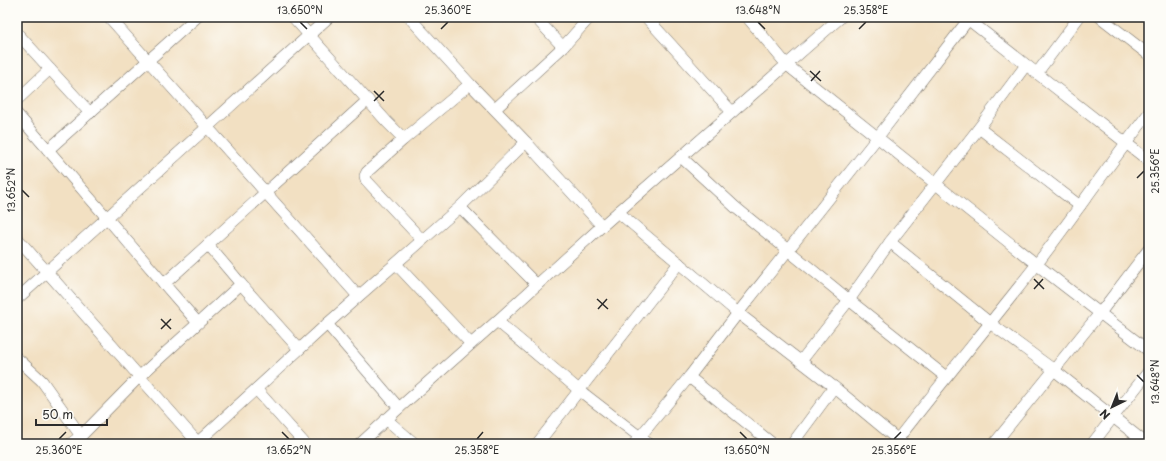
<svg xmlns="http://www.w3.org/2000/svg" width="1166" height="461" font-family="'Playpen Sans',sans-serif">
  <style>
    .lines { fill: none; stroke-linecap: round; stroke-linejoin: round }
    .minor-casing { stroke: #716a60; stroke-width: 12 }
    .minor { stroke: #fff; stroke-width: 11 }
    .ticks { fill: none; stroke: #2b2b2b; stroke-width: 1.5 }
    .neatline { fill: none; stroke: #2b2b2b; stroke-width: 1.5 }
    .ticks-label { font-size: 10px; text-anchor: middle; fill: #2b2b2b }
  </style>
  <rect width="100%" height="100%" fill="#fdfcf7"/>
  <filter id="ink" filterUnits="userSpaceOnUse"><feTurbulence type="fractalNoise" baseFrequency=".025" numOctaves="2"/><feDisplacementMap in="SourceGraphic" scale="8" xChannelSelector="R" yChannelSelector="G"/><feConvolveMatrix kernelMatrix="1 2 1 2 8 2 1 2 1" color-interpolation-filters="sRGB"/></filter>
  <filter id="wash" filterUnits="userSpaceOnUse"><feTurbulence type="fractalNoise" baseFrequency=".012" numOctaves="4" result="noise"/><feDisplacementMap in="SourceGraphic" scale="16" xChannelSelector="R" yChannelSelector="G"/><feGaussianBlur stdDeviation="0.9" result="paint"/><feColorMatrix in="noise" values="0 0 0 0 0 0 0 0 0 0 0 0 0 0 0 0 0 1.4 0 .05"/><feComposite in="paint" operator="in"/></filter>
  <g filter="url(#wash)">
    <rect width="100%" height="100%" fill="#f2e0c2"/>
  </g>
  <g filter="url(#ink)">
    <g class="lines">
      <!-- minor casing -->
      <g class="minor-casing">
        <g id="minor">
          <polyline points="109,17 358,296"/>
          <polyline points="293,17 387,122 404,139"/>
          <polyline points="409,17 470,84 526,142 602,226"/>
          <polyline points="535,17 563,47"/>
          <polyline points="646,17 732,112"/>
          <polyline points="747,17 787,65 1036,264 1149,351"/>
          <polyline points="965,17 1149,161"/>
          <polyline points="1100,17 1149,55"/>
          <polyline points="17,33 90,113"/>
          <polyline points="1037,73 1079,17"/>
          <polyline points="17,100 50,69"/>
          <polyline points="495,109 563,47 590,17"/>
          <polyline points="17,114 198,323"/>
          <polyline points="979,128 1080,206"/>
          <polyline points="48,150 197,17"/>
          <polyline points="681,157 735,207 849,300 946,377"/>
          <polyline points="460,207 537,285"/>
          <polyline points="618,212 738,313 834,387 903,444"/>
          <polyline points="17,238 199,444"/>
          <polyline points="422,240 366,180 365,176 367,172 404,139 470,84"/>
          <polyline points="890,242 990,323 1054,370 1147,444"/>
          <polyline points="396,264 471,344"/>
          <polyline points="164,284 368,100"/>
          <polyline points="241,284 299,349"/>
          <polyline points="17,299 329,17"/>
          <polyline points="497,321 579,390 649,444"/>
          <polyline points="327,324 399,408"/>
          <polyline points="17,358 42,381 81,436"/>
          <polyline points="801,361 849,300 890,242 979,128 1026,65"/>
          <polyline points="689,377 773,444"/>
          <polyline points="256,389 305,444"/>
          <polyline points="386,419 415,444"/>
          <polyline points="70,444 81,436 139,377 241,284 208,245"/>
          <polyline points="196,444 327,324 460,207 526,142"/>
          <polyline points="360,444 399,408 497,321 602,226 841,17"/>
          <polyline points="537,444 679,263"/>
          <polyline points="634,444 689,377 738,313 877,138 968,20"/>
          <polyline points="792,444 834,387"/>
          <path d="M894,444C941,383 990,324 1037,264C1075,214 1110,163 1149,113"/>
          <polyline points="994,444 1100,313 1149,249"/>
          <polyline points="1092,444 1149,371"/>
        </g>
      </g>
      <!-- minor -->
      <use href="#minor" class="minor"/>
    </g>
  </g>
  <!-- ticks -->
  <path class="ticks" d="M300,22L307,29M758,22L765,29M441,29L448,22M859,29L866,22M810,71L821,81M811,81L820,71M374,91L384,101M374,101L384,91M1137,178L1144,171M22,190L29,197M1034,279L1044,289M1034,289L1043,279M597,299L608,309M598,309L607,299M161,319L171,329M161,329L171,319M1137,375L1144,382M282,432L289,439M740,432L747,439M59,439L66,432M477,439L483,432M894,439L901,432"/>
  <!-- margin -->
  <rect width="1166" height="461" fill="none" stroke="#fdfcf7" stroke-width="44"/>
  <!-- north arrow -->
  <g transform="translate(1112 407) rotate(223)" stroke="#fdfcf7" stroke-width="3" paint-order="stroke">
  <path d="M0-3L7 15L0 10L-7 15Z" fill="#2b2b2b"/>
  <text y="-6" font-size="11" font-weight="bold" text-anchor="middle" fill="#2b2b2b">N</text>
  </g>
  <!-- scale -->
  <path d="M36 419v6h71v-6" fill="none" stroke="#2b2b2b" stroke-width="2"/>
  <text x="42" y="419" font-size="12" fill="#2b2b2b" stroke="#fdfcf7" stroke-width="3" paint-order="stroke">50 m</text>
  <rect x="22" y="22" width="1122" height="417" class="neatline"/>
  <g class="ticks-label">
    <text x="300" y="14">13.650°N</text>
    <text x="448" y="14">25.360°E</text>
    <text x="758" y="14">13.648°N</text>
    <text x="866" y="14">25.358°E</text>
    <text transform="translate(1155 171) rotate(-90)" y="4">25.356°E</text>
    <text transform="translate(11 190) rotate(-90)" y="4">13.652°N</text>
    <text transform="translate(1155 382) rotate(-90)" y="4">13.648°N</text>
    <text x="59" y="454">25.360°E</text>
    <text x="289" y="454">13.652°N</text>
    <text x="477" y="454">25.358°E</text>
    <text x="747" y="454">13.650°N</text>
    <text x="894" y="454">25.356°E</text>
  </g>
</svg>
